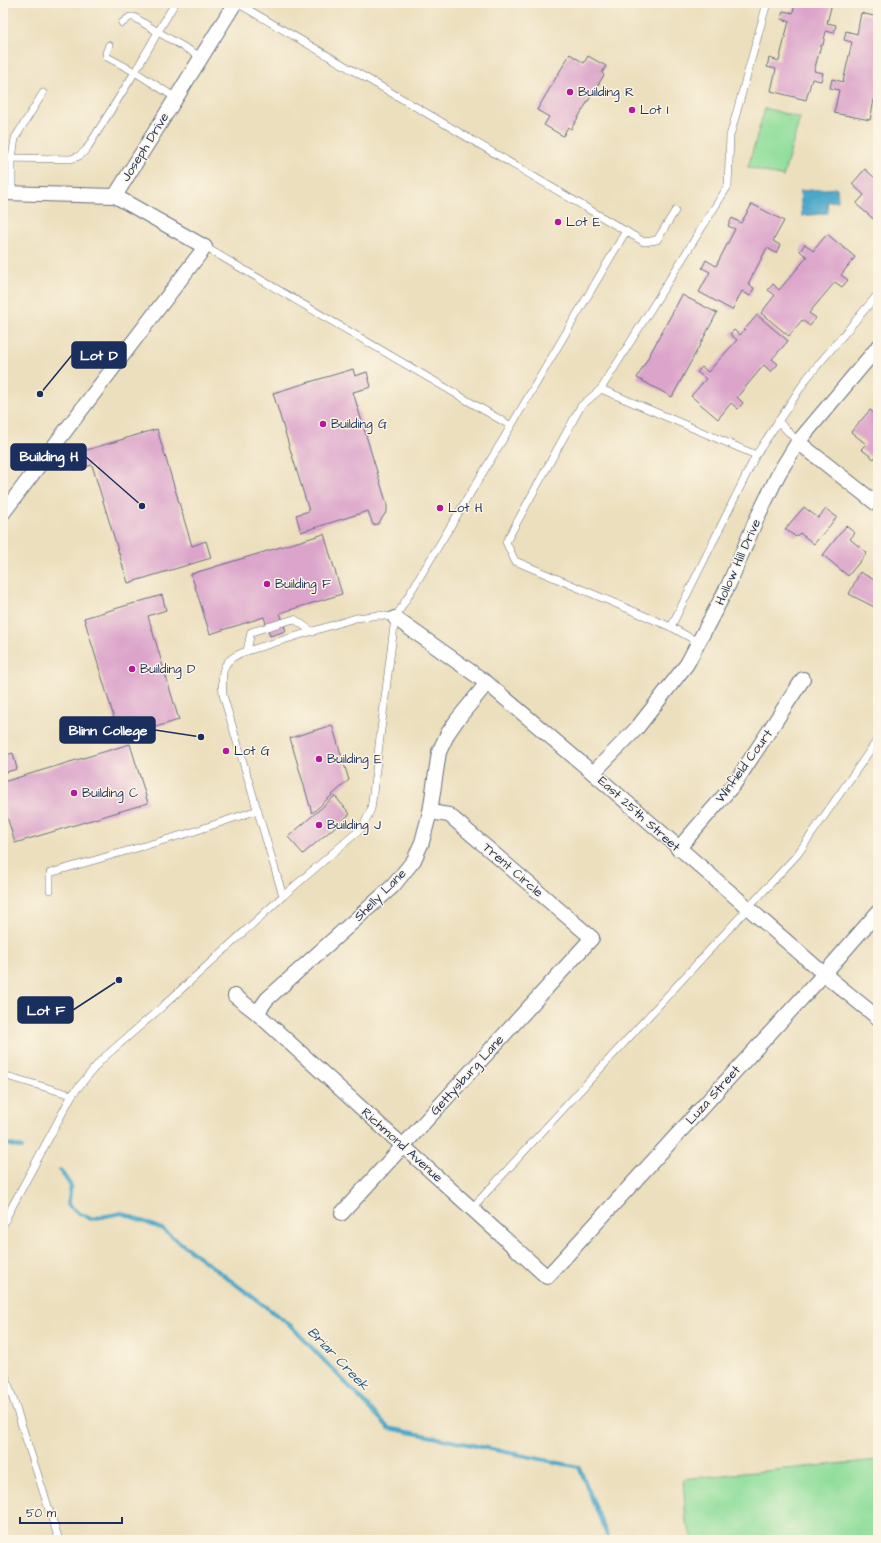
<svg xmlns="http://www.w3.org/2000/svg" width="881" height="1543" font-family="'Architects Daughter',sans-serif">
  <style>
    .green { fill: #91de9b; stroke: #56867c }
    .water { fill: #4aa7c9; stroke: #326b94 }
    .lines { fill: none; stroke-linecap: round; stroke-linejoin: round }
    .stream { stroke: #4aa7c9; stroke-width: 4 }
    .building { fill: #dca4cb }
    .service-casing { stroke: #646d7f; stroke-width: 8 }
    .minor-casing { stroke: #646d7f; stroke-width: 16 }
    .service { stroke: #fff; stroke-width: 7 }
    .minor { stroke: #fff; stroke-width: 14 }
    .poi-dot { fill: #b5179e; stroke: #fcf5e5; stroke-width: 1.5 }
    .labels { text-anchor: middle; dominant-baseline: central; stroke-width: 3; stroke-linejoin: round; paint-order: stroke }
    .poi-label { font-size: 13px; fill: #1b2f5e; stroke: #fcf5e5; text-anchor: start }
    .street-label { font-size: 13px; fill: #1b2f5e; stroke: #fcf5e5 }
    .water-label { font-size: 14px; font-style: italic; fill: #2b5983; stroke: #fcf5e5 }
    .leader { fill: none; stroke: #1b2f5e; stroke-width: 1.5 }
    .callout-dot { fill: #1b2f5e; stroke: #fcf5e5; stroke-width: 1.5 }
    .callout { fill: #1b2f5e; stroke: #1b2f5e; stroke-width: 1.5 }
    .callout-label { font-size: 14px; text-anchor: middle; font-weight: bold; fill: #fff }
  </style>
  <rect width="100%" height="100%" fill="#fcf5e5"/>
  <filter id="ink" filterUnits="userSpaceOnUse"><feTurbulence type="fractalNoise" baseFrequency=".025" numOctaves="2"/><feDisplacementMap in="SourceGraphic" scale="8" xChannelSelector="R" yChannelSelector="G"/><feConvolveMatrix kernelMatrix="1 2 1 2 8 2 1 2 1" color-interpolation-filters="sRGB"/></filter>
  <filter id="wash" filterUnits="userSpaceOnUse"><feTurbulence type="fractalNoise" baseFrequency=".012" numOctaves="4" result="noise"/><feDisplacementMap in="SourceGraphic" scale="16" xChannelSelector="R" yChannelSelector="G"/><feGaussianBlur stdDeviation="0.9" result="paint"/><feColorMatrix in="noise" values="0 0 0 0 0 0 0 0 0 0 0 0 0 0 0 0 0 1.4 0 .05"/><feComposite in="paint" operator="in"/></filter>
  <g filter="url(#wash)">
    <rect width="100%" height="100%" fill="#ecdfbd"/>
    <!-- green -->
    <g class="green">
      <polygon points="765,108 800,118 783,177 748,167"/>
      <polygon points="878,1460 878,1540 694,1540 686,1522 683,1479"/>
    </g>
    <!-- water -->
    <polygon class="water" points="837,188 838,201 827,202 828,213 802,216 800,191"/>
    <g class="lines">
      <!-- stream -->
      <g class="stream">
        <polyline points="3,1143 22,1148"/>
        <polyline points="60,1170 71,1186 68,1205 79,1213 91,1219 122,1213 162,1229 290,1325 389,1428 579,1467 609,1540"/>
      </g>
    </g>
    <g id="blocks">
      <!-- building -->
      <g class="building">
        <polygon points="795,3 832,3 827,23 836,25 834,33 826,31 823,45 821,45 814,71 823,73 821,81 812,79 806,100 771,91 776,69 767,67 769,58 779,61 789,21 781,19 783,11 793,13"/>
        <polygon points="861,13 878,17 878,101 874,100 870,120 834,113 839,90 830,88 832,79 843,82 852,42 844,40 846,31 857,34"/>
        <polygon points="570,54 584,63 588,56 606,66 602,73 604,75 571,129 568,127 563,136 544,125 549,117 537,110"/>
        <polygon points="865,169 877,180 878,178 878,223 856,204 864,195 852,184"/>
        <polygon points="752,204 784,221 773,241 780,245 776,253 767,248 748,284 754,288 750,296 742,291 732,310 699,292 710,272 702,268 706,260 716,266 735,229 728,226 732,218 741,223"/>
        <polygon points="827,234 855,257 841,275 848,280 842,287 835,282 809,313 816,318 810,326 802,320 789,336 761,313 775,295 768,290 773,284 779,290 807,257 800,251 805,244 813,251"/>
        <polygon points="682,295 717,313 672,397 637,378"/>
        <polygon points="757,315 788,341 772,359 778,364 771,372 764,365 737,397 743,403 738,409 731,403 718,419 691,396 706,379 697,372 702,367 708,372 737,340 730,334 734,330 740,335"/>
        <polygon points="353,369 355,376 367,372 371,387 353,392 387,505 387,511 378,524 373,525 368,511 301,532 296,515 309,511 273,393"/>
        <polygon points="870,410 878,417 878,454 874,459 861,449 866,444 851,432"/>
        <polygon points="157,429 192,546 206,541 211,558 128,583 92,465 75,470 70,455"/>
        <polygon points="804,507 818,518 826,509 837,517 814,544 800,533 796,537 785,529"/>
        <polygon points="846,526 855,533 850,539 867,553 848,576 823,555"/>
        <polygon points="324,534 342,594 280,613 286,631 270,636 264,617 210,634 191,574"/>
        <polygon points="860,572 878,582 878,609 849,594"/>
        <polygon points="162,595 166,610 148,616 179,720 106,742 101,725 115,721 84,618"/>
        <polygon points="332,725 349,780 312,813 290,738"/>
        <polygon points="130,744 148,803 15,843 3,803 3,782"/>
        <polygon points="13,753 17,769 3,773 3,756"/>
        <polygon points="335,796 350,814 303,854 288,837"/>
      </g>
    </g>
  </g>
  <g filter="url(#ink)">
    <use href="#blocks" fill-opacity="0" stroke="#646d7f" stroke-width="1"/>
    <g class="lines">
      <!-- service casing -->
      <g class="service-casing">
        <g id="service">
          <polyline points="175,3 158,32 201,57"/>
          <polyline points="237,3 428,114 644,242 657,240 675,211"/>
          <polyline points="122,23 130,17 134,17 158,32 135,72 176,98"/>
          <polyline points="3,158 71,159 79,156 86,150 135,72 107,57 106,53 109,45"/>
          <polyline points="12,193 12,158 15,138 43,93"/>
          <polyline points="205,247 511,426"/>
          <polyline points="601,389 756,455"/>
          <polyline points="778,421 798,442"/>
          <polyline points="671,627 756,455 807,378 878,294"/>
          <polyline points="698,642 671,627 515,561 506,542 581,406 601,389 728,186 730,136 767,3"/>
          <polyline points="247,651 251,632 294,619 313,632"/>
          <polyline points="50,890 50,873 189,833 258,810"/>
          <path d="M283,896L223,695C221,671 221,659 247,651L356,618L380,615L395,618"/>
          <polyline points="3,1075 72,1095"/>
          <polyline points="472,1208 797,855 878,739"/>
          <polyline points="3,1225 7,1216 72,1095 101,1060 163,1006 283,896 363,827 371,809 395,618 511,426 626,231"/>
          <polyline points="3,1368 59,1540"/>
        </g>
      </g>
      <!-- minor casing -->
      <g class="minor-casing">
        <g id="minor">
          <polyline points="3,193 115,196 205,247 3,513"/>
          <polyline points="115,196 235,3"/>
          <polyline points="798,442 878,505"/>
          <polyline points="395,618 487,683 593,773 824,974 878,1018"/>
          <polyline points="593,773 637,728 687,664 729,584 756,520 779,473 798,442 878,347"/>
          <polyline points="678,849 735,783 803,679"/>
          <polyline points="235,996 257,1013 547,1277 824,974 878,912"/>
          <polyline points="257,1013 267,999 393,886 414,860 422,842 430,812 439,752 448,733 457,720 487,683"/>
          <polyline points="342,1213 592,938 449,815 430,812"/>
        </g>
      </g>
      <!-- service -->
      <use href="#service" class="service"/>
      <!-- minor -->
      <use href="#minor" class="minor"/>
    </g>
  </g>
  <!-- markers -->
  <g class="poi-dot">
    <circle cx="570" cy="92" r="4"/>
    <circle cx="632" cy="110" r="4"/>
    <circle cx="558" cy="222" r="4"/>
    <circle cx="323" cy="424" r="4"/>
    <circle cx="440" cy="508" r="4"/>
    <circle cx="267" cy="584" r="4"/>
    <circle cx="132" cy="669" r="4"/>
    <circle cx="226" cy="751" r="4"/>
    <circle cx="319" cy="759" r="4"/>
    <circle cx="74" cy="793" r="4"/>
    <circle cx="319" cy="825" r="4"/>
  </g>
  <g class="labels">
    <!-- poi labels -->
    <g class="poi-label">
      <text x="578" y="92">Building R</text>
      <text x="640" y="110">Lot I</text>
      <text x="566" y="222">Lot E</text>
      <text x="331" y="424">Building G</text>
      <text x="448" y="508">Lot H</text>
      <text x="275" y="584">Building F</text>
      <text x="140" y="669">Building D</text>
      <text x="234" y="751">Lot G</text>
      <text x="327" y="759">Building E</text>
      <text x="82" y="793">Building C</text>
      <text x="327" y="825">Building J</text>
    </g>
    <!-- street labels -->
    <g class="street-label">
      <text transform="translate(145 147) rotate(-58)">Joseph Drive</text>
      <text transform="translate(738 562) rotate(-66)">Hollow Hill Drive</text>
      <text transform="translate(744 766) rotate(-54)">Winfield Court</text>
      <text transform="translate(639 814) rotate(42)">East 25th Street</text>
      <text transform="translate(513 870) rotate(41)">Trent Circle</text>
      <text transform="translate(380 895) rotate(-45)">Shelly Lane</text>
      <text transform="translate(467 1075) rotate(-48)">Gettysburg Lane</text>
      <text transform="translate(713 1095) rotate(-48)">Luza Street</text>
      <text transform="translate(402 1145) rotate(42)">Richmond Avenue</text>
    </g>
    <!-- water labels -->
    <g class="water-label">
      <text transform="translate(338 1359) rotate(46)">Briar Creek</text>
    </g>
  </g>
  <!-- callouts -->
  <path class="leader" d="M40 394L72 355M142 506L86 457M201 737L155 730M119 980L73 1010"/>
  <g class="callout-dot">
    <circle cx="40" cy="394" r="4"/>
    <circle cx="142" cy="506" r="4"/>
    <circle cx="201" cy="737" r="4"/>
    <circle cx="119" cy="980" r="4"/>
  </g>
  <g class="callout">
    <rect x="72" y="342" width="54" height="26" rx="4"/>
    <rect x="11" y="444" width="75" height="26" rx="4"/>
    <rect x="60" y="717" width="95" height="26" rx="4"/>
    <rect x="18" y="997" width="55" height="26" rx="4"/>
  </g>
  <g class="callout-label">
    <text x="99" y="360">Lot D</text>
    <text x="49" y="461">Building H</text>
    <text x="108" y="735">Blinn College</text>
    <text x="46" y="1015">Lot F</text>
  </g>
  <!-- margin -->
  <rect width="881" height="1543" fill="none" stroke="#fcf5e5" stroke-width="16"/>
  <!-- scale -->
  <path d="M20 1517v6h102v-6" fill="none" stroke="#1b2f5e" stroke-width="2"/>
  <text x="26" y="1517" font-size="12" fill="#1b2f5e" stroke="#fcf5e5" stroke-width="3" paint-order="stroke">50 m</text>
</svg>
